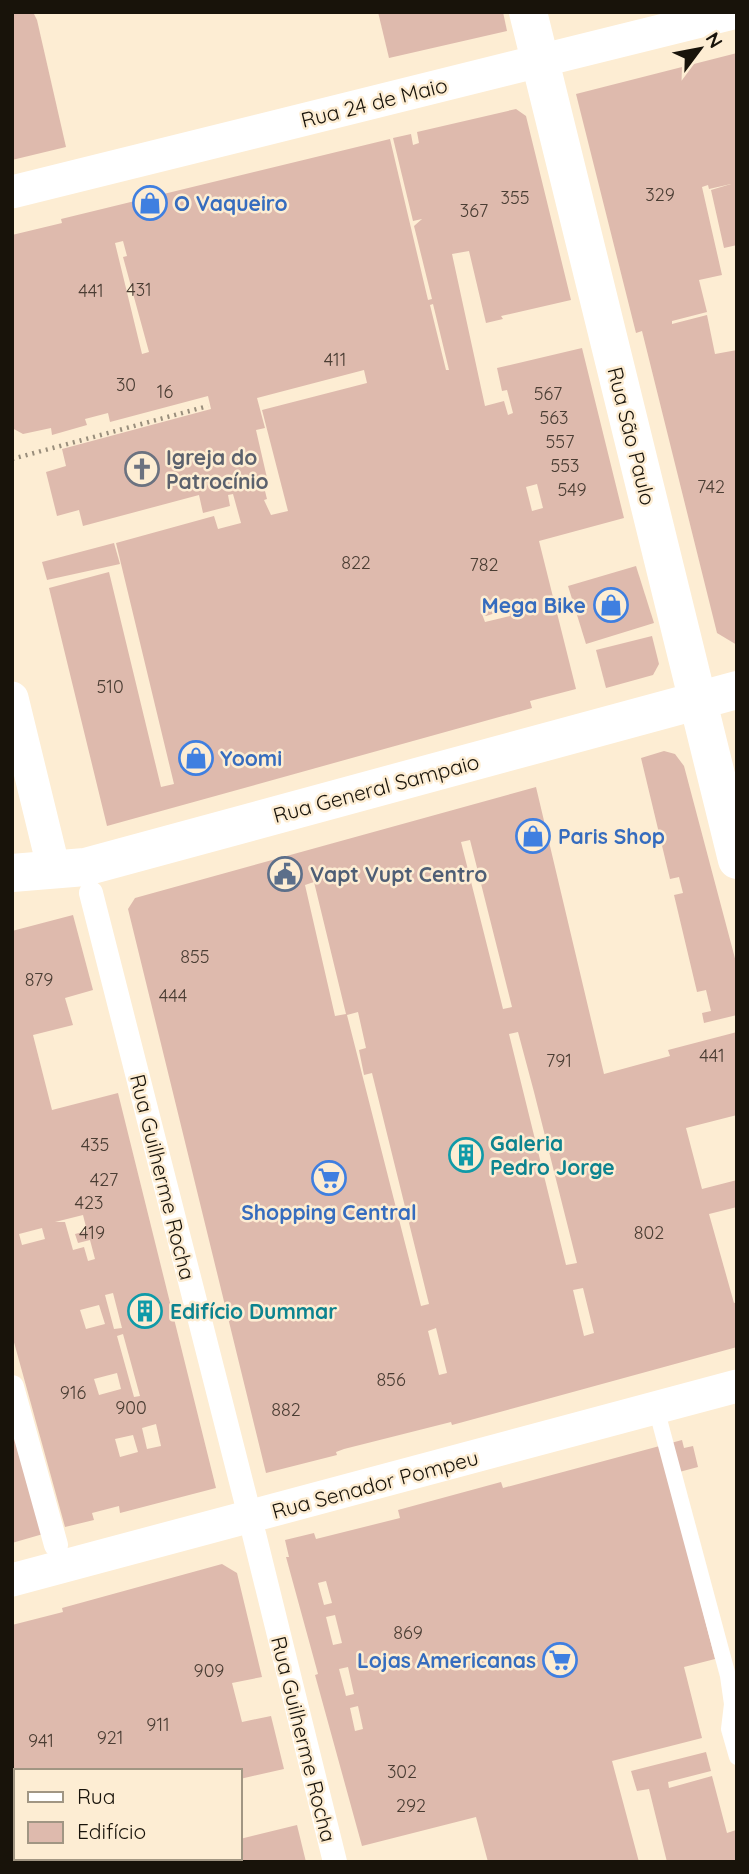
<svg xmlns="http://www.w3.org/2000/svg" width="749" height="1874" font-family="Quicksand,sans-serif">
  <style>
    .building { fill: #debaad; fill-rule: evenodd }
    .lines { fill: none; stroke-linecap: round; stroke-linejoin: round }
    .path { stroke: #998e7c; stroke-width: 4.5; stroke-dasharray: 2 5; stroke-linecap: butt }
    .service { stroke: #fff; stroke-width: 16 }
    .pedestrian { stroke: #fff; stroke-width: 24 }
    .minor { stroke: #fff; stroke-width: 33 }
    .secondary { stroke: #fff; stroke-width: 38 }
    .labels { text-anchor: middle; dominant-baseline: central; stroke-width: 5; stroke-linejoin: round; paint-order: stroke }
    .number-label { font-size: 18px; fill: #4a3d33 }
    .street-label { font-size: 21px; fill: #18130a; stroke: #fdedd3 }
    .shop-label { font-size: 21px; font-weight: bold; fill: #366cbe; stroke: #fdedd3; text-anchor: start }
    .worship-label { font-size: 21px; font-weight: bold; fill: #5b616d; stroke: #fdedd3; text-anchor: start }
    .service-label { font-size: 21px; font-weight: bold; fill: #4e5e75; stroke: #fdedd3; text-anchor: start }
    .culture-label { font-size: 21px; font-weight: bold; fill: #0d838f; stroke: #fdedd3; text-anchor: start }
  </style>
  <rect width="100%" height="100%" fill="#fdedd3"/>
  <!-- building -->
  <g class="building">
    <polygon points="12,12 33,12 37,20 66,147 12,160"/>
    <polygon points="378,12 503,12 507,31 389,58"/>
    <polygon points="737,53 737,245 724,248 711,190 731,184 709,189 708,185 702,187 722,275 699,280 707,312 672,321 672,324 707,315 715,354 737,350 737,645 717,633 642,331 636,333 576,94"/>
    <path d="M516,109L526,116L571,300L501,316L503,319L486,323L469,251L452,254L485,406L504,401L508,415L513,413L507,390L502,391L497,368L582,348L624,518L539,541L576,689L530,701L532,708L107,826L49,588L109,572L161,787L174,784L116,543L214,516L218,529L241,523L233,494L228,495L230,506L203,513L199,495L83,526L79,510L57,516L46,472L66,466L62,449L211,409L208,396L110,422L108,413L85,419L87,425L52,435L51,428L23,434L12,428V235L62,223L61,219L390,139L428,300L432,299L414,226L422,219L413,221L393,138L411,134L413,145L419,143L417,132ZM123,241L127,256L123,257L149,352L142,354L115,243ZM433,304L449,370H446L430,305ZM364,370L367,383L262,410L288,511L271,515L264,500L267,499L264,487L248,491L246,483L267,478L256,430L265,428L257,398ZM537,484L543,508L532,511L526,487ZM508,609L510,616L485,622L482,614L486,616Z"/>
    <polygon points="114,543 120,564 47,580 42,562"/>
    <polygon points="636,566 654,623 586,644 568,586"/>
    <polygon points="652,636 659,664 653,675 606,688 596,650"/>
    <polygon points="664,751 675,754 684,766 737,966 737,1015 704,1023 702,1013 711,1011 706,990 697,992 674,895 683,893 679,877 670,879 641,758"/>
    <path d="M536,787L604,1074L670,1056L668,1050L737,1032V1115L686,1128L702,1189L737,1180V1207L709,1214L734,1303L737,1302V1347L452,1425L451,1422L344,1449L336,1452L337,1455L266,1473L128,909L135,898ZM470,840L512,1007L503,1009L461,842ZM314,882L346,1014L335,1016L305,885ZM358,1012L366,1048L359,1050L364,1075L372,1073L429,1304L421,1306L347,1015ZM518,1032L534,1092L577,1263L566,1265L509,1034ZM583,1288L594,1333L584,1336L573,1290ZM436,1328L447,1373L439,1375L428,1331Z"/>
    <path d="M73,915L93,990L65,998L73,1025L33,1035L52,1110L118,1093L216,1488L120,1513L119,1506L92,1513L94,1520L65,1527L12,1335V931ZM83,1215L87,1231L75,1234L78,1243L90,1240L95,1259L88,1261L84,1247L73,1250L65,1222H55ZM42,1228L45,1239L22,1245L19,1234ZM113,1293L122,1328L114,1329L105,1295ZM99,1305L105,1324L86,1329L80,1310ZM123,1334L140,1396L134,1397L117,1336ZM117,1373L121,1389L99,1395L94,1379ZM156,1424L161,1446L147,1449L142,1428ZM133,1435L138,1452L120,1457L115,1439Z"/>
    <polygon points="12,1426 43,1534 12,1543"/>
    <path d="M682,1440L684,1448L693,1446L698,1467L668,1475L715,1659L684,1667L702,1738L612,1761L639,1862H488L476,1817L362,1846L315,1675L318,1674L286,1557H289L285,1540L314,1533L316,1539L400,1518L398,1510L501,1482L503,1488ZM326,1581L332,1603L324,1605L318,1583ZM335,1615L342,1643L333,1645L326,1617ZM348,1667L354,1694L346,1696L339,1669ZM358,1706L363,1729L355,1731L350,1708Z"/>
    <polygon points="222,1564 237,1573 262,1677 232,1683 242,1722 271,1716 284,1769 240,1779 240,1771 16,1771 16,1858 20,1862 12,1862 12,1625 63,1612 62,1608"/>
    <polygon points="706,1752 711,1771 668,1782 669,1788 712,1776 727,1833 736,1830 737,1862 667,1862 649,1789 637,1791 631,1771"/>
    <polygon points="297,1825 306,1862 156,1862 156,1858 240,1858 240,1839"/>
    <rect x="69" y="1858" width="44" height="4"/>
  </g>
  <g class="lines">
    <!-- path -->
    <polyline class="path" points="12,459 208,406"/>
    <!-- service -->
    <polyline class="service" points="656,1408 728,1676 732,1704 729,1729 737,1757"/>
    <!-- pedestrian -->
    <g class="pedestrian">
      <polyline points="91,893 246,1501"/>
      <polyline points="12,1387 56,1545"/>
      <polyline points="254,1534 335,1862"/>
    </g>
    <!-- minor -->
    <g class="minor">
      <polyline points="12,192 737,12"/>
      <polyline points="12,698 54,870"/>
      <polyline points="12,1580 737,1386"/>
    </g>
    <!-- secondary -->
    <g class="secondary">
      <polyline points="528,12 737,860"/>
      <polyline points="12,873 85,867 737,690"/>
    </g>
  </g>
  <!-- icons -->
  <defs>
    <g id="shop-ring" transform="scale(1.75)"><circle r="9.5" fill="#fdedd3" stroke="#3f7fe0" stroke-width="1.5"/><path d="M-5-2.5h2.3a2.7 3.5 0 0 1 5.4 0H5L5.5 6h-11ZM-1.5-2.5h3a1.5 2.3 0 0 0-3 0Z" fill="#3f7fe0"/></g>
    <g id="church-ring" transform="scale(1.75)"><circle r="9.5" fill="#fdedd3" stroke="#6b7280" stroke-width="1.5"/><path d="M-1.2-6h2.4v3.5h3.3v2.4h-3.3V6h-2.4V-.1h-3.3v-2.4h3.3Z" fill="#6b7280"/></g>
    <g id="civic-ring" transform="scale(1.75)"><circle r="9.5" fill="#fdedd3" stroke="#5c6f8a" stroke-width="1.5"/><path d="M-.6-6.5H3V-4.5H.6V-3L4-1V1h2V6H-6V1h2V-1L-.6-3ZM-1.2 2.5V6h2.4V2.5Z" fill="#5c6f8a"/></g>
    <g id="building-ring" transform="scale(1.75)"><circle r="9.5" fill="#fdedd3" stroke="#0f9aa8" stroke-width="1.5"/><path d="M-4-6H4V6H1V3H-1V6H-4ZM-2.5-4.3h1.7v1.8h-1.7ZM.8-4.3h1.7v1.8H.8ZM-2.5-1h1.7V.8h-1.7ZM.8-1h1.7V.8H.8Z" fill="#0f9aa8"/></g>
    <g id="supermarket-ring" transform="scale(1.75)"><circle r="9.5" fill="#fdedd3" stroke="#3f7fe0" stroke-width="1.5"/><path d="M-6-5.5h2.5l.6 2H6L4.5 2H-2.5L-4.4-4H-6ZM-1.5 3.2a1.3 1.3 0 1 0 .1 0ZM3 3.2a1.3 1.3 0 1 0 .1 0Z" fill="#3f7fe0"/></g>
  </defs>
  <g fill-rule="evenodd">
    <use href="#shop-ring" x="150" y="203"/>
    <use href="#church-ring" x="142" y="469"/>
    <use href="#shop-ring" x="611" y="605"/>
    <use href="#shop-ring" x="196" y="758"/>
    <use href="#shop-ring" x="533" y="836"/>
    <use href="#civic-ring" x="285" y="874"/>
    <use href="#building-ring" x="466" y="1155"/>
    <use href="#supermarket-ring" x="329" y="1178"/>
    <use href="#building-ring" x="145" y="1311"/>
    <use href="#supermarket-ring" x="560" y="1660"/>
  </g>
  <g class="labels">
    <!-- number labels -->
    <g class="number-label">
      <text x="660" y="194">329</text>
      <text x="515" y="197">355</text>
      <text x="474" y="210">367</text>
      <text x="139" y="289">431</text>
      <text x="91" y="290">441</text>
      <text x="335" y="359">411</text>
      <text x="126" y="384">30</text>
      <text x="165" y="391">16</text>
      <text x="548" y="393">567</text>
      <text x="554" y="417">563</text>
      <text x="560" y="441">557</text>
      <text x="565" y="465">553</text>
      <text x="711" y="486">742</text>
      <text x="572" y="489">549</text>
      <text x="356" y="562">822</text>
      <text x="484" y="564">782</text>
      <text x="110" y="686">510</text>
      <text x="195" y="956">855</text>
      <text x="39" y="979">879</text>
      <text x="173" y="995">444</text>
      <text x="712" y="1055">441</text>
      <text x="559" y="1060">791</text>
      <text x="95" y="1144">435</text>
      <text x="104" y="1179">427</text>
      <text x="89" y="1202">423</text>
      <text x="92" y="1232">419</text>
      <text x="649" y="1232">802</text>
      <text x="391" y="1379">856</text>
      <text x="73" y="1392">916</text>
      <text x="131" y="1407">900</text>
      <text x="286" y="1409">882</text>
      <text x="408" y="1632">869</text>
      <text x="209" y="1670">909</text>
      <text x="158" y="1724">911</text>
      <text x="110" y="1737">921</text>
      <text x="41" y="1740">941</text>
      <text x="402" y="1771">302</text>
      <text x="411" y="1805">292</text>
    </g>
    <!-- street labels -->
    <g class="street-label">
      <text transform="translate(374 102) rotate(-14)">Rua 24 de Maio</text>
      <text transform="translate(632 436) rotate(76)">Rua São Paulo</text>
      <text transform="translate(376 788) rotate(-15)">Rua General Sampaio</text>
      <text transform="translate(163 1177) rotate(76)">Rua Guilherme Rocha</text>
      <text transform="translate(375 1484) rotate(-15)">Rua Senador Pompeu</text>
      <text transform="translate(304 1739) rotate(76)">Rua Guilherme Rocha</text>
    </g>
    <!-- shop labels -->
    <g class="shop-label">
      <text x="174" y="203">O Vaqueiro</text>
      <text x="586" y="605" text-anchor="end">Mega Bike</text>
      <text x="220" y="758">Yoomi</text>
      <text x="558" y="836">Paris Shop</text>
      <text x="329" y="1212" text-anchor="middle">Shopping Central</text>
      <text x="536" y="1660" text-anchor="end">Lojas Americanas</text>
    </g>
    <!-- worship labels -->
    <g class="worship-label">
      <text x="166" y="457">Igreja do<tspan x="166" dy="24">Patrocínio</tspan></text>
    </g>
    <!-- service labels -->
    <g class="service-label">
      <text x="310" y="874">Vapt Vupt Centro</text>
    </g>
    <!-- culture labels -->
    <g class="culture-label">
      <text x="490" y="1143">Galeria<tspan x="490" dy="24">Pedro Jorge</tspan></text>
      <text x="170" y="1311">Edifício Dummar</text>
    </g>
  </g>
  <!-- border -->
  <rect width="749" height="1874" fill="none" stroke="#18130a" stroke-width="28"/>
  <!-- legend -->
  <rect x="14" y="1769" width="228" height="91" fill="#fdedd3" stroke="#a19683" stroke-width="2"/>
  <rect x="28" y="1792" width="35" height="10" fill="#ffffff" stroke="#a19683" stroke-width="2"/>
  <text x="77" y="1804" font-size="21" fill="#18130a">Rua</text>
  <rect x="28" y="1822" width="35" height="21" fill="#debaad" stroke="#a19683" stroke-width="2"/>
  <text x="77" y="1839" font-size="21" fill="#18130a">Edifício</text>
  <!-- north arrow -->
  <g transform="translate(700 49) rotate(58)" stroke="#fdedd3" stroke-width="5" paint-order="stroke">
  <path d="M0-5L12 26L0 18L-12 26Z" fill="#18130a"/>
  <text y="-10" font-size="19" font-weight="bold" text-anchor="middle" fill="#18130a">N</text>
  </g>
</svg>
